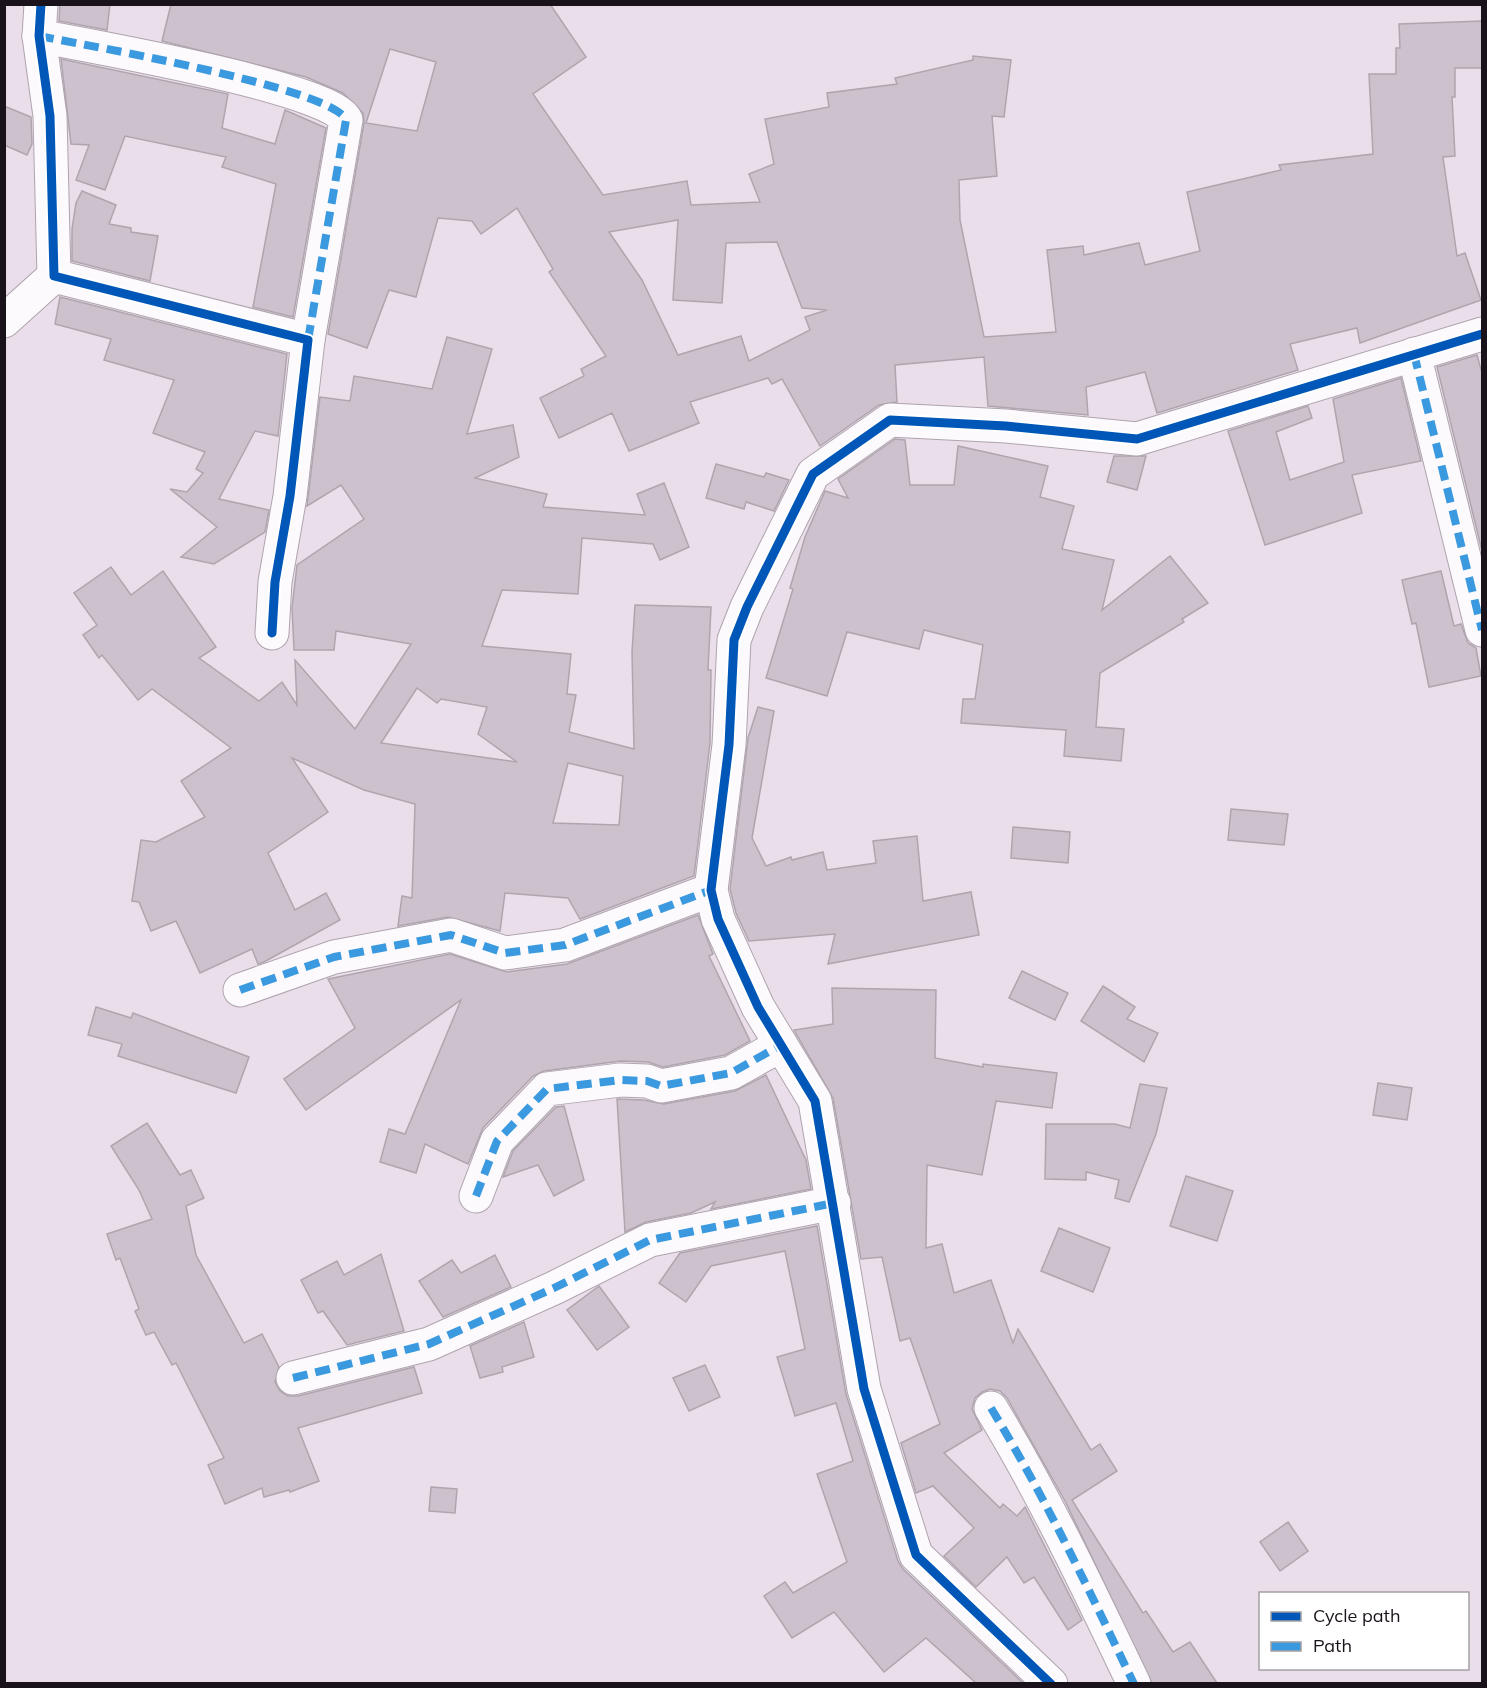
<svg xmlns="http://www.w3.org/2000/svg" width="1487" height="1688" font-family="Mulish,sans-serif">
  <style>
    .building { fill: #ccc1cc; stroke: #afa5af; stroke-width: 1.5; fill-rule: evenodd }
    .lines { fill: none; stroke-linecap: round; stroke-linejoin: round }
    .minor-casing { stroke: #aea4ae; stroke-width: 35 }
    .minor { stroke: #fcfafc; stroke-width: 33 }
    .quiet { stroke: #3b9adf; stroke-width: 8; stroke-dasharray: 15 8; stroke-linecap: butt }
    .cycleway-casing { stroke: #fff; stroke-width: 13 }
    .cycleway { stroke: #0057b8; stroke-width: 9 }
  </style>
  <rect width="100%" height="100%" fill="#ebdeeb"/>
  <!-- building -->
  <g class="building">
    <polygon points="60,4 110,4 107,30 59,21"/>
    <path d="M171,4H550L586,57L533,94L603,195L687,181L691,205L760,202L749,174L774,164L765,119L829,107L827,93L897,84L895,78L973,60V56L1011,60L1004,117L992,116L997,176L959,180L960,220L984,337L1056,332L1047,250L1083,246L1084,255L1139,243L1145,265L1200,251L1187,192L1281,170L1279,165L1373,154L1369,74H1396V48H1400L1399,24L1482,21V68H1455V97H1452L1455,156L1443,157L1457,256L1465,253L1481,300L1360,343L1357,328L1290,344L1298,370L1157,413L1145,372L1086,387L1088,415L988,406L984,357L895,365L897,402L879,405L820,446L782,379L772,384L768,378L690,402L699,423L629,451L612,413L559,438L540,398L584,376L581,369L606,356L549,272L553,269L517,208L481,234L472,221L438,218L416,297L389,290L367,348L328,334L364,123L363,113L343,93L306,77L162,41ZM390,49L436,62L417,131L366,123ZM678,220L673,300L722,303L726,243L777,242L802,308L827,310L805,317L810,330L749,361L741,336L678,355L642,280L609,232Z"/>
    <polygon points="61,59 228,94 222,128 275,144 285,110 326,128 293,317 253,307 276,184 222,167 226,157 125,136 105,190 76,180 89,145 71,144"/>
    <polygon points="4,106 31,117 32,144 27,155 4,145"/>
    <polygon points="82,191 116,205 109,224 131,228 131,232 158,236 150,281 72,261 72,229 76,203"/>
    <polygon points="60,297 287,354 278,436 255,431 219,499 269,510 265,532 214,564 181,557 217,527 170,489 187,492 203,473 196,469 205,452 153,433 174,380 104,360 111,339 55,324"/>
    <path d="M447,337L492,349L467,434L513,425L519,457L475,478L547,494L543,507L645,515L637,494L664,483L689,547L660,560L653,544L582,538L578,594L502,590L482,646L571,654L567,694L576,695L569,732L634,749L632,652L635,605L711,607L708,670H711L710,743L694,876L580,919L568,898L505,893L500,931L448,917L398,926L402,896L412,898L415,804L364,790L292,758L328,812L268,853L295,910L326,893L340,920L264,962L258,964L252,949L200,973L176,921L151,931L139,902L132,901L141,840L156,842L205,817L181,781L231,748L152,689L138,700L102,655L99,658L83,635L97,625L74,593L111,567L131,595L163,571L216,647L199,658L259,701L282,682L297,705L295,660L355,729L411,644L336,631L334,650H294L292,608L297,565L364,519L341,485L307,506L320,397L350,401L354,376L432,389ZM417,688L437,703L441,699L487,707L478,734L517,762L381,743ZM568,763L623,776L619,825L553,823Z"/>
    <polygon points="1477,355 1482,373 1482,551 1437,367"/>
    <polygon points="1401,378 1421,461 1352,475 1362,513 1265,545 1228,431 1308,406 1312,418 1276,432 1290,480 1344,462 1333,399"/>
    <polygon points="895,439 905,440 910,485 954,485 958,446 1048,466 1040,497 1074,506 1062,549 1114,560 1102,610 1170,556 1208,603 1182,619 1184,622 1100,673 1096,727 1124,729 1121,761 1064,756 1066,730 961,723 963,699 975,699 983,645 924,630 919,649 847,632 827,696 766,678 793,589 790,588 805,537 825,491 848,498 838,479"/>
    <polygon points="1114,456 1146,456 1137,490 1107,482"/>
    <polygon points="716,464 764,477 766,473 789,480 774,511 746,502 744,509 706,498"/>
    <polygon points="1441,571 1454,626 1461,624 1468,643 1476,648 1481,676 1429,687 1416,623 1412,624 1402,580"/>
    <polygon points="758,707 774,711 752,838 766,866 791,857 792,860 823,852 827,870 876,863 873,841 917,836 923,901 971,892 979,935 828,964 835,934 749,941 736,913 730,889 748,738"/>
    <polygon points="1231,809 1288,814 1284,845 1228,840"/>
    <polygon points="1013,827 1070,832 1068,863 1011,858"/>
    <polygon points="698,915 713,954 709,956 750,1041 725,1055 663,1067 648,1062 621,1061 544,1071 533,1076 483,1128 468,1164 425,1144 416,1173 380,1162 389,1129 405,1134 461,1000 306,1110 284,1079 355,1028 328,979 450,954 507,972 567,964"/>
    <polygon points="1022,971 1068,993 1055,1020 1009,998"/>
    <polygon points="1103,986 1135,1007 1127,1019 1158,1033 1144,1062 1081,1021"/>
    <polygon points="832,988 936,990 935,1058 983,1067 983,1064 1057,1073 1052,1108 996,1101 982,1175 927,1165 926,1248 942,1244 954,1293 991,1280 1013,1343 1018,1329 1091,1450 1100,1444 1117,1471 1072,1500 1143,1613 1146,1611 1173,1652 1190,1642 1217,1683 1152,1683 1065,1501 1007,1398 1000,1391 990,1389 982,1392 975,1398 972,1409 982,1430 944,1453 1000,1508 1003,1504 1017,1516 1025,1507 1082,1620 1068,1630 1034,1577 1024,1583 1007,1557 976,1587 944,1556 974,1528 933,1486 916,1493 901,1443 940,1424 910,1338 900,1341 882,1257 861,1259 833,1098 794,1030 833,1024"/>
    <polygon points="96,1007 131,1018 133,1013 249,1057 236,1093 118,1056 122,1044 88,1035"/>
    <polygon points="766,1075 806,1160 811,1189 711,1209 715,1202 691,1213 646,1222 625,1232 617,1099 643,1100 664,1104 735,1091"/>
    <polygon points="1378,1083 1412,1088 1407,1120 1373,1115"/>
    <polygon points="1140,1084 1167,1088 1156,1134 1129,1202 1115,1198 1119,1180 1086,1172 1086,1180 1045,1179 1046,1124 1115,1124 1130,1128"/>
    <polygon points="564,1106 584,1180 554,1196 538,1165 503,1177 513,1151 556,1107"/>
    <polygon points="147,1123 180,1175 191,1170 204,1198 186,1206 196,1255 244,1343 262,1334 279,1367 275,1382 280,1391 288,1396 298,1396 414,1367 422,1393 298,1428 319,1481 290,1492 289,1490 264,1497 262,1488 225,1504 208,1465 224,1458 176,1363 172,1365 154,1332 146,1335 135,1311 139,1309 120,1258 116,1260 107,1234 152,1219 139,1190 111,1146"/>
    <polygon points="1186,1176 1233,1191 1217,1241 1170,1226"/>
    <polygon points="817,1226 846,1394 898,1561 903,1569 1023,1683 976,1683 926,1638 884,1672 834,1612 792,1638 764,1596 785,1582 793,1593 847,1562 817,1474 853,1461 836,1403 795,1416 777,1357 805,1349 785,1251 711,1266 686,1302 659,1283 680,1253"/>
    <polygon points="1059,1228 1110,1248 1093,1292 1041,1271"/>
    <polygon points="381,1254 404,1331 347,1345 323,1311 318,1313 301,1280 337,1261 344,1275"/>
    <polygon points="495,1255 511,1287 443,1317 419,1281 452,1260 461,1273"/>
    <polygon points="599,1286 629,1327 597,1350 567,1310"/>
    <polygon points="524,1322 534,1357 502,1367 503,1372 480,1378 470,1346"/>
    <polygon points="705,1365 720,1397 689,1411 673,1378"/>
    <polygon points="431,1487 457,1489 455,1513 429,1511"/>
    <polygon points="1288,1522 1308,1551 1280,1571 1260,1542"/>
  </g>
  <g class="lines">
    <!-- minor casing -->
    <g class="minor-casing">
      <g id="minor">
        <polyline points="41,4 39,36 50,116 54,276"/>
        <path d="M39,36C84,45 333,88 346,120L308,340"/>
        <polyline points="54,276 308,340 290,496 275,582 272,633"/>
        <polyline points="4,321 54,276"/>
        <polyline points="1414,354 1482,630"/>
        <polyline points="240,990 334,957 451,935 505,953 565,945 711,890"/>
        <polyline points="476,1196 497,1141 547,1089 620,1080 647,1081 661,1086 731,1073 781,1045"/>
        <polyline points="293,1378 429,1344 554,1288 650,1240 834,1203"/>
        <path d="M991,1408C1045,1497 1089,1590 1134,1684"/>
        <polyline points="1051,1684 916,1555 864,1389 815,1101 758,1007 718,919 711,890 729,745 734,640 747,607 813,474 890,420 1006,426 1137,439 1482,334"/>
      </g>
    </g>
    <!-- minor -->
    <use href="#minor" class="minor"/>
    <!-- quiet -->
    <g class="quiet">
      <path d="M39,36C84,45 333,88 346,120L308,340"/>
      <polyline points="1414,354 1482,630"/>
      <polyline points="240,990 334,957 451,935 505,953 565,945 711,890"/>
      <polyline points="476,1196 497,1141 547,1089 620,1080 647,1081 661,1086 731,1073 781,1045"/>
      <polyline points="293,1378 429,1344 554,1288 650,1240 834,1203"/>
      <path d="M991,1408C1045,1497 1089,1590 1134,1684"/>
    </g>
    <!-- cycleway casing -->
    <g class="cycleway-casing">
      <g id="cycleway">
        <polyline points="41,4 39,36 50,116 54,276 308,340 290,496 275,582 272,633"/>
        <polyline points="1051,1684 916,1555 864,1389 815,1101 758,1007 718,919 711,890 729,745 734,640 747,607 813,474 890,420 1006,426 1137,439 1482,334"/>
      </g>
    </g>
    <!-- cycleway -->
    <use href="#cycleway" class="cycleway"/>
  </g>
  <!-- border -->
  <rect width="1487" height="1688" fill="none" stroke="#1a121a" stroke-width="12"/>
  <!-- legend -->
  <rect x="1259" y="1592" width="210" height="78" fill="#ffffff" stroke="#a3a0a3" stroke-width="1.5"/>
  <rect x="1271" y="1612" width="30" height="9" fill="#0057b8" stroke="#a3a0a3" stroke-width="1.5"/>
  <text x="1313" y="1622" font-size="18" fill="#1a121a">Cycle path</text>
  <rect x="1271" y="1642" width="30" height="9" fill="#3b9adf" stroke="#a3a0a3" stroke-width="1.5"/>
  <text x="1313" y="1652" font-size="18" fill="#1a121a">Path</text>
</svg>
